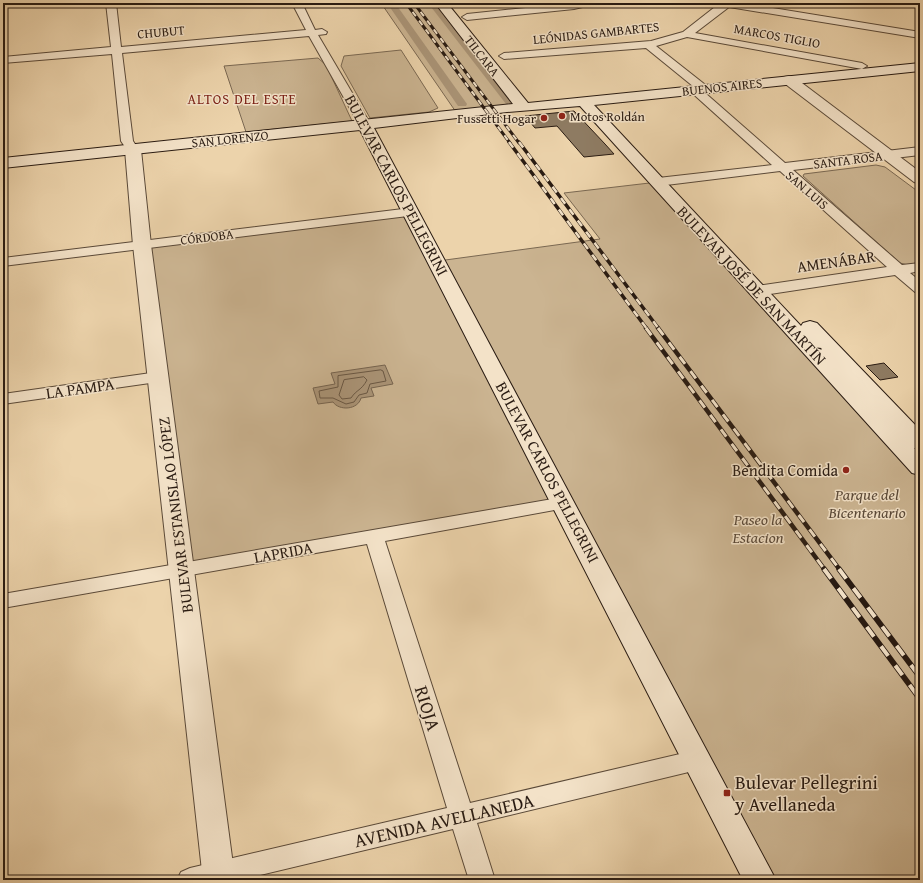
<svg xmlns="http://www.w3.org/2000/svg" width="923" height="883" font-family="'Gentium Book Plus',serif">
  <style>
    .green { fill: #cbb491; stroke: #7a6852 }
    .water { fill: #aa9477; stroke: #76644f }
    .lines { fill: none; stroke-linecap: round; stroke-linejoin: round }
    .shore { stroke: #6a5844; stroke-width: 1 }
    .canal { fill: #aa9477; fill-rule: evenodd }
    .building { fill: #8e7b62; stroke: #291b12 }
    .minor-casing { stroke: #5a4938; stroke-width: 2 }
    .tertiary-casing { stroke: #5a4938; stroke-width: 2 }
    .secondary-casing { stroke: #291b12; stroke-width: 2 }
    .minor { fill: #f3e2c8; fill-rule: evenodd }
    .tertiary { fill: #f3e2c8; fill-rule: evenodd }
    .secondary { fill: #f3e2c8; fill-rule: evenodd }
    .rail-far3-casing { stroke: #291b12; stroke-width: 3 }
    .rail-far2-casing { stroke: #291b12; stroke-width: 3.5 }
    .rail-far1-casing { stroke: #291b12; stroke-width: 4.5 }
    .rail-casing { stroke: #291b12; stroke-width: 5.5 }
    .rail-far3 { stroke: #f3e2c8; stroke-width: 2; stroke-dasharray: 5.5; stroke-linecap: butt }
    .rail-far2 { stroke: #f3e2c8; stroke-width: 2.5; stroke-dasharray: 7; stroke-linecap: butt }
    .rail-far1 { stroke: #f3e2c8; stroke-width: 3; stroke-dasharray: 9; stroke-linecap: butt }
    .rail { stroke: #f3e2c8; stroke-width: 4; stroke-dasharray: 12; stroke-linecap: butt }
    .poi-dot { fill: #8f2418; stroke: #f3e2c8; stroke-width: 1.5 }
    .labels { text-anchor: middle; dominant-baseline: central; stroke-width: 3; stroke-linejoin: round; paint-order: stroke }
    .far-street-label { font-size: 13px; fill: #291b12; stroke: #f3e2c8 }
    .far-poi-label { font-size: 13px; fill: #291b12; stroke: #f3e2c8; text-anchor: start }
    .far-neighbourhood-label { font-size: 14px; letter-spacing: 1px; fill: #7a1f14; stroke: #f3e2c8 }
    .street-label { font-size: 16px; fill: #291b12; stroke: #f3e2c8 }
    .poi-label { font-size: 16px; fill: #291b12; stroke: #f3e2c8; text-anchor: end }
    .park-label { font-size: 16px; font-style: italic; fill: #5a4938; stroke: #f3e2c8 }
    .near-street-label { font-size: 19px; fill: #291b12; stroke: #f3e2c8 }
    .near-poi-label { font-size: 19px; fill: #291b12; stroke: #f3e2c8; text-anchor: start }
  </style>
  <rect width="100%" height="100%" fill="#ecd3ab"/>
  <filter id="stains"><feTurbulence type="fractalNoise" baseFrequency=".005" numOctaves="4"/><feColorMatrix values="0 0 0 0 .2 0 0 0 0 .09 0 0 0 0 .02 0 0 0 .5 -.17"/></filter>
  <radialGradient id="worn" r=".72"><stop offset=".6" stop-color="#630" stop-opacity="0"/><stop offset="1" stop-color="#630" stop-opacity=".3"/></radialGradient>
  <!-- green -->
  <g class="green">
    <path d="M381,3H441L524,108C502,114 480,116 458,115Z"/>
    <polygon points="401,50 438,108 429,112 370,118 341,66 344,56"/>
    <polygon points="318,58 326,65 352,121 246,132 224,66"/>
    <polygon points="876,165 885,167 920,193 920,263 908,265 900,263 803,176 804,174"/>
    <polygon points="658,182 920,468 920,880 760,880 564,503 181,570 142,245 411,212 438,261 600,239 564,193"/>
  </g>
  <!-- water -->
  <path class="water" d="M385,365L393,384L371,388L374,396L361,398C358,410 339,411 333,402L318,404L313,388L335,384L331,373Z"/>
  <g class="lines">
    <!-- shore -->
    <g class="shore">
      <polygon points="381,370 383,371 386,381 370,384 367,393 359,395 354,402 346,404 333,398 320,398 319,391 338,387 338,376"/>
      <path d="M364,377L367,380C361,391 357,389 351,398L342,399L339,395L344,380Z"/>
    </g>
    <!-- canal -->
    <g class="canal">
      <polygon points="387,3 395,3 467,104 466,106 458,106"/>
      <polygon points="428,3 437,3 514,100 515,102 514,104 506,104"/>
    </g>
  </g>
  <!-- building -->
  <g class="building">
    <polygon points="574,111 605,144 614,154 584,157 557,126 535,128 525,116"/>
    <polygon points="884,363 898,377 880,380 866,366"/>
  </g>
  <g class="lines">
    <!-- minor casing -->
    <g class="minor-casing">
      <g id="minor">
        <polygon points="106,3 116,3 121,47 306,30 292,3 302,3 315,30 322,29 327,32 326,34 318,35 371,125 365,129 361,128 309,36 122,53 133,141 139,150 133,154 129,153 121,141 112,54 3,63 3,57 111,47"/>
        <polygon points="575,3 593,3 591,5 574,9 467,20 462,17 467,14"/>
        <polygon points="720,3 742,3 920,32 920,38 729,7 695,33 862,63 867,66 862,69 687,37 656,46 708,87 710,89 704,92 785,163 920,147 920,155 793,170 902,265 920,263 920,271 910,273 920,281 920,294 915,292 895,275 757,296 752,294 749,291 752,288 757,286 887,267 780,171 658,186 653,185 652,182 658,178 772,165 691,92 689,90 694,87 646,48 504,59 499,56 504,53 651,41 683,32"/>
        <polygon points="411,208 416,209 418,212 416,215 3,266 3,258"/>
        <polygon points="158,372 164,373 166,377 164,381 3,404 3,394"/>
        <polygon points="564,497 571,499 574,503 571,507 385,541 470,803 697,750 706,753 709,760 706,767 697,770 477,823 495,880 469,880 453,829 239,880 177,880 181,872 190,868 447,808 367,544 3,608 3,594"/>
      </g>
    </g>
    <!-- tertiary casing -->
    <g class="tertiary-casing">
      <g id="tertiary">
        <polygon points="789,76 794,77 920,172 920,184 914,182 784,83 782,80 784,77"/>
        <polygon points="133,145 138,147 141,150 151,245 235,880 203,880 133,245 125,150 128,147"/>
      </g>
    </g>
    <!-- secondary casing -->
    <g class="secondary-casing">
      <polygon id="secondary" points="435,3 447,3 528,103 920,63 920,71 594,105 801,326 803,323 810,321 817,323 920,430 920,450 914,448 920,454 920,475 912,473 580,106 507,112 374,128 776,880 743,880 360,130 3,168 3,158 513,104"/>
    </g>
    <!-- minor -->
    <use href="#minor" class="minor"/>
    <!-- tertiary -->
    <use href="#tertiary" class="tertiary"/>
    <!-- secondary -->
    <use href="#secondary" class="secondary"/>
    <!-- rail-far3 casing -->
    <g class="rail-far3-casing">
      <g id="rail-far3">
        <polyline points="406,3 510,143"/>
        <polyline points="414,3 519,143"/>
      </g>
    </g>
    <!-- rail-far2 casing -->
    <g class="rail-far2-casing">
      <g id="rail-far2">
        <polyline points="509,142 647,329"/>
        <polyline points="519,142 659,329"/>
      </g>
    </g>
    <!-- rail-far1 casing -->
    <g class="rail-far1-casing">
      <g id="rail-far1">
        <polyline points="646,328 825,570"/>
        <polyline points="658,328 840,570"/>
      </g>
    </g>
    <!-- rail casing -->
    <g class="rail-casing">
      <g id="rail">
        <polyline points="824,569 920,699"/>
        <polyline points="839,569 920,677"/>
      </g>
    </g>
    <!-- rail-far3 -->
    <use href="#rail-far3" class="rail-far3"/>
    <!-- rail-far2 -->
    <use href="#rail-far2" class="rail-far2"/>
    <!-- rail-far1 -->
    <use href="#rail-far1" class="rail-far1"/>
    <!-- rail -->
    <use href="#rail" class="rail"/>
  </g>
  <!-- markers -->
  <g class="poi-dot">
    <circle cx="562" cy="116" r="4"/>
    <circle cx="544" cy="118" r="4"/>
    <circle cx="846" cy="470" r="4"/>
    <rect x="723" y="789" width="8" height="8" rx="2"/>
  </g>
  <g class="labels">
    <!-- far-street labels -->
    <g class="far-street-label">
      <text transform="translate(161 32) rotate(-5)">CHUBUT</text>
      <text transform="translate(596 33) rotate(-6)">LEÓNIDAS GAMBARTES</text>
      <text transform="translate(777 36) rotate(10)">MARCOS TIGLIO</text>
      <text transform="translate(482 56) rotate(52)">TILCARA</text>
      <text transform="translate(722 87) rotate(-6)">BUENOS AIRES</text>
      <text transform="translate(230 139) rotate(-6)">SAN LORENZO</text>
      <text transform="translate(848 160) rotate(-7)">SANTA ROSA</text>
      <text transform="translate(807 190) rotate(41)">SAN LUIS</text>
      <text transform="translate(207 237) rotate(-7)">CÓRDOBA</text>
    </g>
    <!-- far-poi labels -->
    <g class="far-poi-label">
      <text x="570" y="116">Motos Roldán</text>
      <text x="536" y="118" text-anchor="end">Fussetti Hogar</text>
    </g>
    <!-- far-neighbourhood labels -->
    <g class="far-neighbourhood-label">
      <text x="242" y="99">ALTOS DEL ESTE</text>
    </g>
    <!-- street labels -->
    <g class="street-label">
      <text transform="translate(397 185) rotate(62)">BULEVAR CARLOS PELLEGRINI</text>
      <text transform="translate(836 261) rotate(-8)">AMENÁBAR</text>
      <text transform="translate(752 285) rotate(47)">BULEVAR JOSÉ DE SAN MARTÍN</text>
      <text transform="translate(80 388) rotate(-8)">LA PAMPA</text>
      <text transform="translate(548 472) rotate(62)">BULEVAR CARLOS PELLEGRINI</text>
      <text transform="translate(175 515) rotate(-97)">BULEVAR ESTANISLAO LÓPEZ</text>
      <text transform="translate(283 552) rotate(-10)">LAPRIDA</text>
    </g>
    <!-- poi labels -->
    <g class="poi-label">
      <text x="838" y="470">Bendita Comida</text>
    </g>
    <!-- park labels -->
    <g class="park-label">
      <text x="867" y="494">Parque del<tspan x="867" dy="18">Bicentenario</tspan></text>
      <text x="758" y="519">Paseo la<tspan x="758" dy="18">Estacion</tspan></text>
    </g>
    <!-- near-street labels -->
    <g class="near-street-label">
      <text transform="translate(428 708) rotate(73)">RIOJA</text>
      <text transform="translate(444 820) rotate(-13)">AVENIDA AVELLANEDA</text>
    </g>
    <!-- near-poi labels -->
    <g class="near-poi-label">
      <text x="735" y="782">Bulevar Pellegrini<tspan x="735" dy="22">y Avellaneda</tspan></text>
    </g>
  </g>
  <!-- margin -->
  <rect width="923" height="883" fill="none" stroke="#ecd3ab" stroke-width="16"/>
  <rect x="4" y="4" width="915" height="875" fill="none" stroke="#291b12" stroke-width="2"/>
  <rect x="8" y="8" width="907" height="867" fill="none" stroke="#291b12"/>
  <rect width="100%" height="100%" filter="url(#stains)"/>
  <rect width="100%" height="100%" fill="url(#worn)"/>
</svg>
